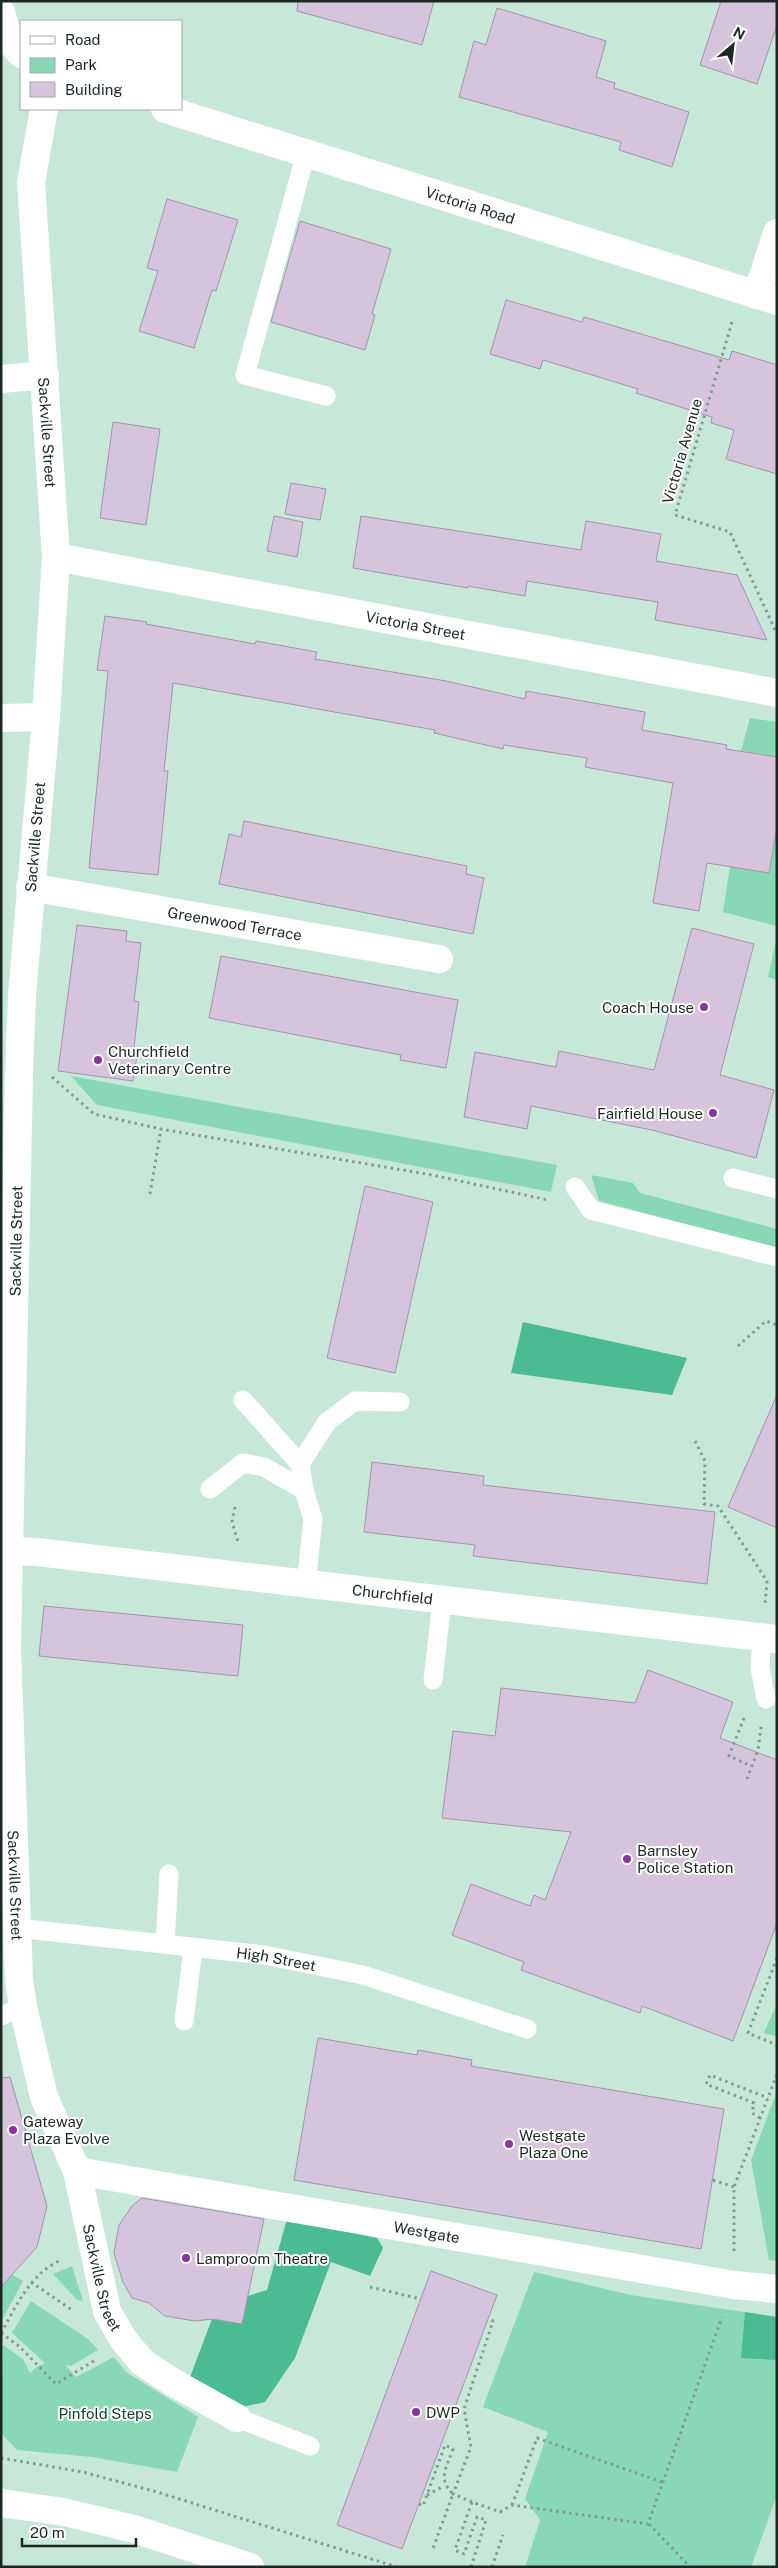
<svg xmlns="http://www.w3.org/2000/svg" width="778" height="2568" font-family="'Public Sans',sans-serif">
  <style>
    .green { fill: #88d8b7 }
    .forest { fill: #4abb93 }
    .building { fill: #d6c4dd; stroke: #a593ac }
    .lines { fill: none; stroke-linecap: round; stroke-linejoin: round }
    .path { stroke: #829b90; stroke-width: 3; stroke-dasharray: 2.5 4; stroke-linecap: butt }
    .service { stroke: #fff; stroke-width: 19 }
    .minor { stroke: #fff; stroke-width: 28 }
    .tertiary { stroke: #fff; stroke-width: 28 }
    .poi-dot { fill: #8834a3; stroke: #fff; stroke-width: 2 }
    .labels { text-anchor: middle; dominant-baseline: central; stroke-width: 4; stroke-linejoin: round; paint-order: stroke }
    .street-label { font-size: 15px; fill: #1b2823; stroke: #fff }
    .poi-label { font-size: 15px; fill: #1b2823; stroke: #fff; text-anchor: start }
    .park-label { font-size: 15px; fill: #104030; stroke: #fff }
  </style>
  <rect width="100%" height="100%" fill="#c7e8d9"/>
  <!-- green -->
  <g class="green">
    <polygon points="750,718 777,722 777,757 741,751"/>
    <polygon points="777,827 777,926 723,912 730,866 769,873"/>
    <polygon points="777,936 777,980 768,977"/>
    <polygon points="71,1076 557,1165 551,1192 97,1105"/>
    <polygon points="591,1175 633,1183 640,1193 777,1229 777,1248 599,1201"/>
    <polygon points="777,2003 777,2037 764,2033"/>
    <polygon points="777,2091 777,2261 769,2260 751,2160"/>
    <polygon points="72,2266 83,2301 77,2300 53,2274"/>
    <polygon points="534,2272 631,2295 777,2317 777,2495 751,2567 525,2567 540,2520 525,2499 548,2432 483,2407"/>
    <polygon points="11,2274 23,2281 1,2322 1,2279"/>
    <polygon points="31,2301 88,2339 98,2350 71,2366 65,2365 76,2377 114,2357 126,2372 198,2417 177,2472 92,2457 17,2450 1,2433 3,2345 23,2359 30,2373 38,2366 45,2363 12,2333"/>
  </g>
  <!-- forest -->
  <g class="forest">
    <polygon points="523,1322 687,1358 672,1395 511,1373"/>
    <polygon points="287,2219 377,2238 383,2248 370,2276 331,2262 295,2358 265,2402 242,2407 190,2377 212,2319 242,2324 248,2296 267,2290"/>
    <polygon points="745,2312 777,2317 777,2360 741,2358"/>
  </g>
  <!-- building -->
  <g class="building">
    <polygon points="298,1 434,1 422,45 297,11"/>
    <polygon points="721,1 777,1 777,25 757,84 700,65"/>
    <polygon points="497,8 606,41 596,77 615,83 614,88 689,112 672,167 619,150 621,142 459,97 474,41 486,45"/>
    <polygon points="167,199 238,220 216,291 212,290 194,348 139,331 158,271 147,268"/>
    <polygon points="300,221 391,249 372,314 375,315 365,350 271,322"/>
    <polygon points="506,300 582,322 584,317 729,360 732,351 777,365 777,474 726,459 734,430 711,423 712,417 636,393 638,389 543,360 540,369 490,354"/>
    <polygon points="113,422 160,429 146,525 100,518"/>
    <polygon points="291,483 326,489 320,520 285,514"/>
    <polygon points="274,516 303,522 297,557 267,551"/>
    <polygon points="361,516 581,550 586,521 661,534 656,561 737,575 767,640 655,620 658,602 625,597 527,581 525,596 468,586 468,588 353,568"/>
    <polygon points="105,616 147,622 146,624 255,644 256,641 317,652 315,659 446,681 525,699 526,691 645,712 642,730 727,745 726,749 777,757 777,827 769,873 707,863 699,911 653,903 673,783 585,767 587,758 504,745 503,749 434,733 435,730 173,683 164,771 168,771 158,875 89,868 108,671 97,670"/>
    <polygon points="244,821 467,866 466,874 484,878 473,934 219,884 229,834 241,837"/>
    <polygon points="77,925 127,931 126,941 141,943 134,1001 139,1002 134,1048 138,1049 133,1081 58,1071"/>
    <polygon points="692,928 754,944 720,1075 774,1090 756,1158 652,1130 531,1106 527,1129 464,1117 475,1052 556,1067 559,1051 654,1070"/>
    <polygon points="221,956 458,1000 446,1068 400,1060 401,1055 209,1018"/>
    <polygon points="365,1186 433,1202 395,1373 327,1358"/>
    <polygon points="777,1395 777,1528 728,1507"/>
    <polygon points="372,1462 484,1476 483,1485 715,1512 707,1584 473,1556 475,1545 364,1532"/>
    <polygon points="44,1606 243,1625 238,1676 39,1656"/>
    <polygon points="648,1670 733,1702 720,1738 777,1760 777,1923 733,2041 642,2006 640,2013 521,1970 524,1962 452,1935 471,1884 530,1906 534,1895 545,1900 571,1832 442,1818 453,1731 495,1736 501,1688 635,1703"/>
    <polygon points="318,2038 417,2055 418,2050 472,2060 471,2066 724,2109 701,2249 294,2180"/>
    <polygon points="10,2077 47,2206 37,2247 1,2287 1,2078"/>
    <polygon points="142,2198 264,2219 242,2324 212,2319 195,2321 165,2316 149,2303 132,2298 123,2282 114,2253 119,2225 132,2206"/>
    <polygon points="431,2271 497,2295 402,2549 337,2525"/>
  </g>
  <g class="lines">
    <!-- path -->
    <g class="path">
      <polyline points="732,322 675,515 730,532 777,634"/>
      <polyline points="52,1077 94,1114 161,1129 432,1175 548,1200"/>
      <polyline points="150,1194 161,1129"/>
      <polyline points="738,1346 766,1321 777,1325"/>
      <polyline points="695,1441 705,1461 704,1504 718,1506 767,1581 765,1605"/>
      <polyline points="235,1507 232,1522 238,1542"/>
      <polyline points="744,1718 729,1756 751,1766"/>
      <polyline points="747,1779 758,1750 761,1727"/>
      <polyline points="777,1958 748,2033 777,2045"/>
      <polyline points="760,2118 752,2113 754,2103 706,2084 710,2075 768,2098"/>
      <polyline points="713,2180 734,2187"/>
      <polyline points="734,2251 734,2187 777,2074"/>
      <polyline points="31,2282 72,2310"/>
      <polyline points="370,2287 421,2299"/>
      <polyline points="1,2333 20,2347 56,2384 97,2359"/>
      <path d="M1,2333C17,2305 30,2274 61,2260"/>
      <polyline points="1,2458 83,2472 157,2492 397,2567"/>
      <polyline points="427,2495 444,2486"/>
      <polyline points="472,2502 453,2494 471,2447 464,2409 493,2321 488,2319"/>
      <path d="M419,2504L423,2506L445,2445L453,2449C447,2468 437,2478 453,2494L432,2551"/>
      <polyline points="512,2505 537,2438 662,2482"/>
      <polyline points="649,2524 690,2567"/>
      <polyline points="471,2567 486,2520 477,2517 464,2554 455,2550 472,2502 500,2512 512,2505 648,2524 722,2317"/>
      <polyline points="492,2567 503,2535"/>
    </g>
    <!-- service -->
    <g class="service">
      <polyline points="306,153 245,375 326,396"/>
      <polyline points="733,1178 777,1189"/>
      <polyline points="575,1187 591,1210 777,1257"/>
      <polyline points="243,1400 300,1464 304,1490 313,1519 306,1584"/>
      <polyline points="300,1464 327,1422 355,1401 400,1402"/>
      <polyline points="210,1489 243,1463 264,1467 304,1490"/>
      <polyline points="762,1637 760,1668 766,1699"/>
      <polyline points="433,1680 442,1601"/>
      <path id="s1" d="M17,1928L264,1955L363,1975L527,2029"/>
      <polyline points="165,1944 169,1874"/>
      <polyline points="1,2016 23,2007"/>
      <polyline points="184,2021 193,1948"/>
      <polyline points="237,2418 310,2446"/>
    </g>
    <!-- minor -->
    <g class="minor">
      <path id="s2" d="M44,109L31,182L56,557L46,717L22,995L19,1075L7,1647L19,1979L23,2007L44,2097L77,2171L107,2311L123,2339L142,2362L174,2383L237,2418"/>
      <polyline points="757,295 777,233"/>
      <polyline points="1,379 45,375"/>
      <path id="s3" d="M56,557L777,693"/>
      <polyline points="1,718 46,717"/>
      <path id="s4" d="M30,887L439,959"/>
      <path id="s5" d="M9,1551L37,1552L777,1639"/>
      <path id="s6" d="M77,2171L734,2285L777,2289"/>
    </g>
    <!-- tertiary -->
    <g class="tertiary">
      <polyline points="1,12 9,40 21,54"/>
      <path id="s7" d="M165,109L777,301"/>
      <polyline points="1,2503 64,2512 134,2529 250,2567"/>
    </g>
  </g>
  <!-- markers -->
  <g class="poi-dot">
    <circle cx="704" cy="1007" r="5"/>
    <circle cx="98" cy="1060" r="5"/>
    <circle cx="713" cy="1113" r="5"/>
    <circle cx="627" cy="1859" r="5"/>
    <circle cx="13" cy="2130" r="5"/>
    <circle cx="509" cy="2144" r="5"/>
    <circle cx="186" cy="2258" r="5"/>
    <circle cx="416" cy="2412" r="5"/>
  </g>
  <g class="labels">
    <!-- street labels -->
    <g class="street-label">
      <text stroke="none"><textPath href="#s7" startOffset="320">Victoria Road</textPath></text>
      <text stroke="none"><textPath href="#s2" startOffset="325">Sackville Street</textPath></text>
      <text transform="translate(682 451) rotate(-74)">Victoria Avenue</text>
      <text stroke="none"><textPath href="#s3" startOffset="366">Victoria Street</textPath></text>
      <text transform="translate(35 837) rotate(-85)">Sackville Street</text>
      <text stroke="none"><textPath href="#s4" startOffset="208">Greenwood Terrace</textPath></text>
      <text transform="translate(16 1241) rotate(-89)">Sackville Street</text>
      <text stroke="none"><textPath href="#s5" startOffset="386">Churchfield</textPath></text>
      <text stroke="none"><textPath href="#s2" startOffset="1780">Sackville Street</textPath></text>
      <text stroke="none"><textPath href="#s1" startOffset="261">High Street</textPath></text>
      <text stroke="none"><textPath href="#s6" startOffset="355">Westgate</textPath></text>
      <text stroke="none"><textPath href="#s2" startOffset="2185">Sackville Street</textPath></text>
    </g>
    <!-- poi labels -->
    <g class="poi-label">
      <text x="694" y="1007" text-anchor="end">Coach House</text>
      <text x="108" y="1051">Churchfield<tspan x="108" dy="17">Veterinary Centre</tspan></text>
      <text x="703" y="1113" text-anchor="end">Fairfield House</text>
      <text x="637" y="1850">Barnsley<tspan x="637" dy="17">Police Station</tspan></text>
      <text x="23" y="2121">Gateway<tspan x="23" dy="17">Plaza Evolve</tspan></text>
      <text x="519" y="2135">Westgate<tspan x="519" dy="17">Plaza One</tspan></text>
      <text x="196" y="2258">Lamproom Theatre</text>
      <text x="426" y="2412">DWP</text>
    </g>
    <!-- park labels -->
    <g class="park-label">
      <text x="105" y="2413">Pinfold Steps</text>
    </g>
  </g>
  <!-- border -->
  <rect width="778" height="2568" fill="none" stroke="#1b2823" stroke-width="5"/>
  <!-- legend -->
  <rect x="20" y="20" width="162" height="90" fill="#ffffff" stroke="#a4a9a7"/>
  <rect x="30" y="36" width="25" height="8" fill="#ffffff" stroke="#a4a9a7"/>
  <text x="65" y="45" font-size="15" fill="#1b2823">Road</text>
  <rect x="30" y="58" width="25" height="15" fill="#88d8b7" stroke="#a4a9a7"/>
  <text x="65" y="70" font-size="15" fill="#1b2823">Park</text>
  <rect x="30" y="82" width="25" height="15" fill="#d6c4dd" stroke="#a4a9a7"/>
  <text x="65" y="95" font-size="15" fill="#1b2823">Building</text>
  <!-- north arrow -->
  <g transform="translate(733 45) rotate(28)" stroke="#ffffff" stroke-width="4" paint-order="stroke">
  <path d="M0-4L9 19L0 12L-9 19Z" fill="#1b2823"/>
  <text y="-8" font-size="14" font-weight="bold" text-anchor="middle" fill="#1b2823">N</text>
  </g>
  <!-- scale -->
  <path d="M22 2538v8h114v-8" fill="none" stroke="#1b2823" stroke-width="2.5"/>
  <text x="30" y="2538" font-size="15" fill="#1b2823" stroke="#ffffff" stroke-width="4" paint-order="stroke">20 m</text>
</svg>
